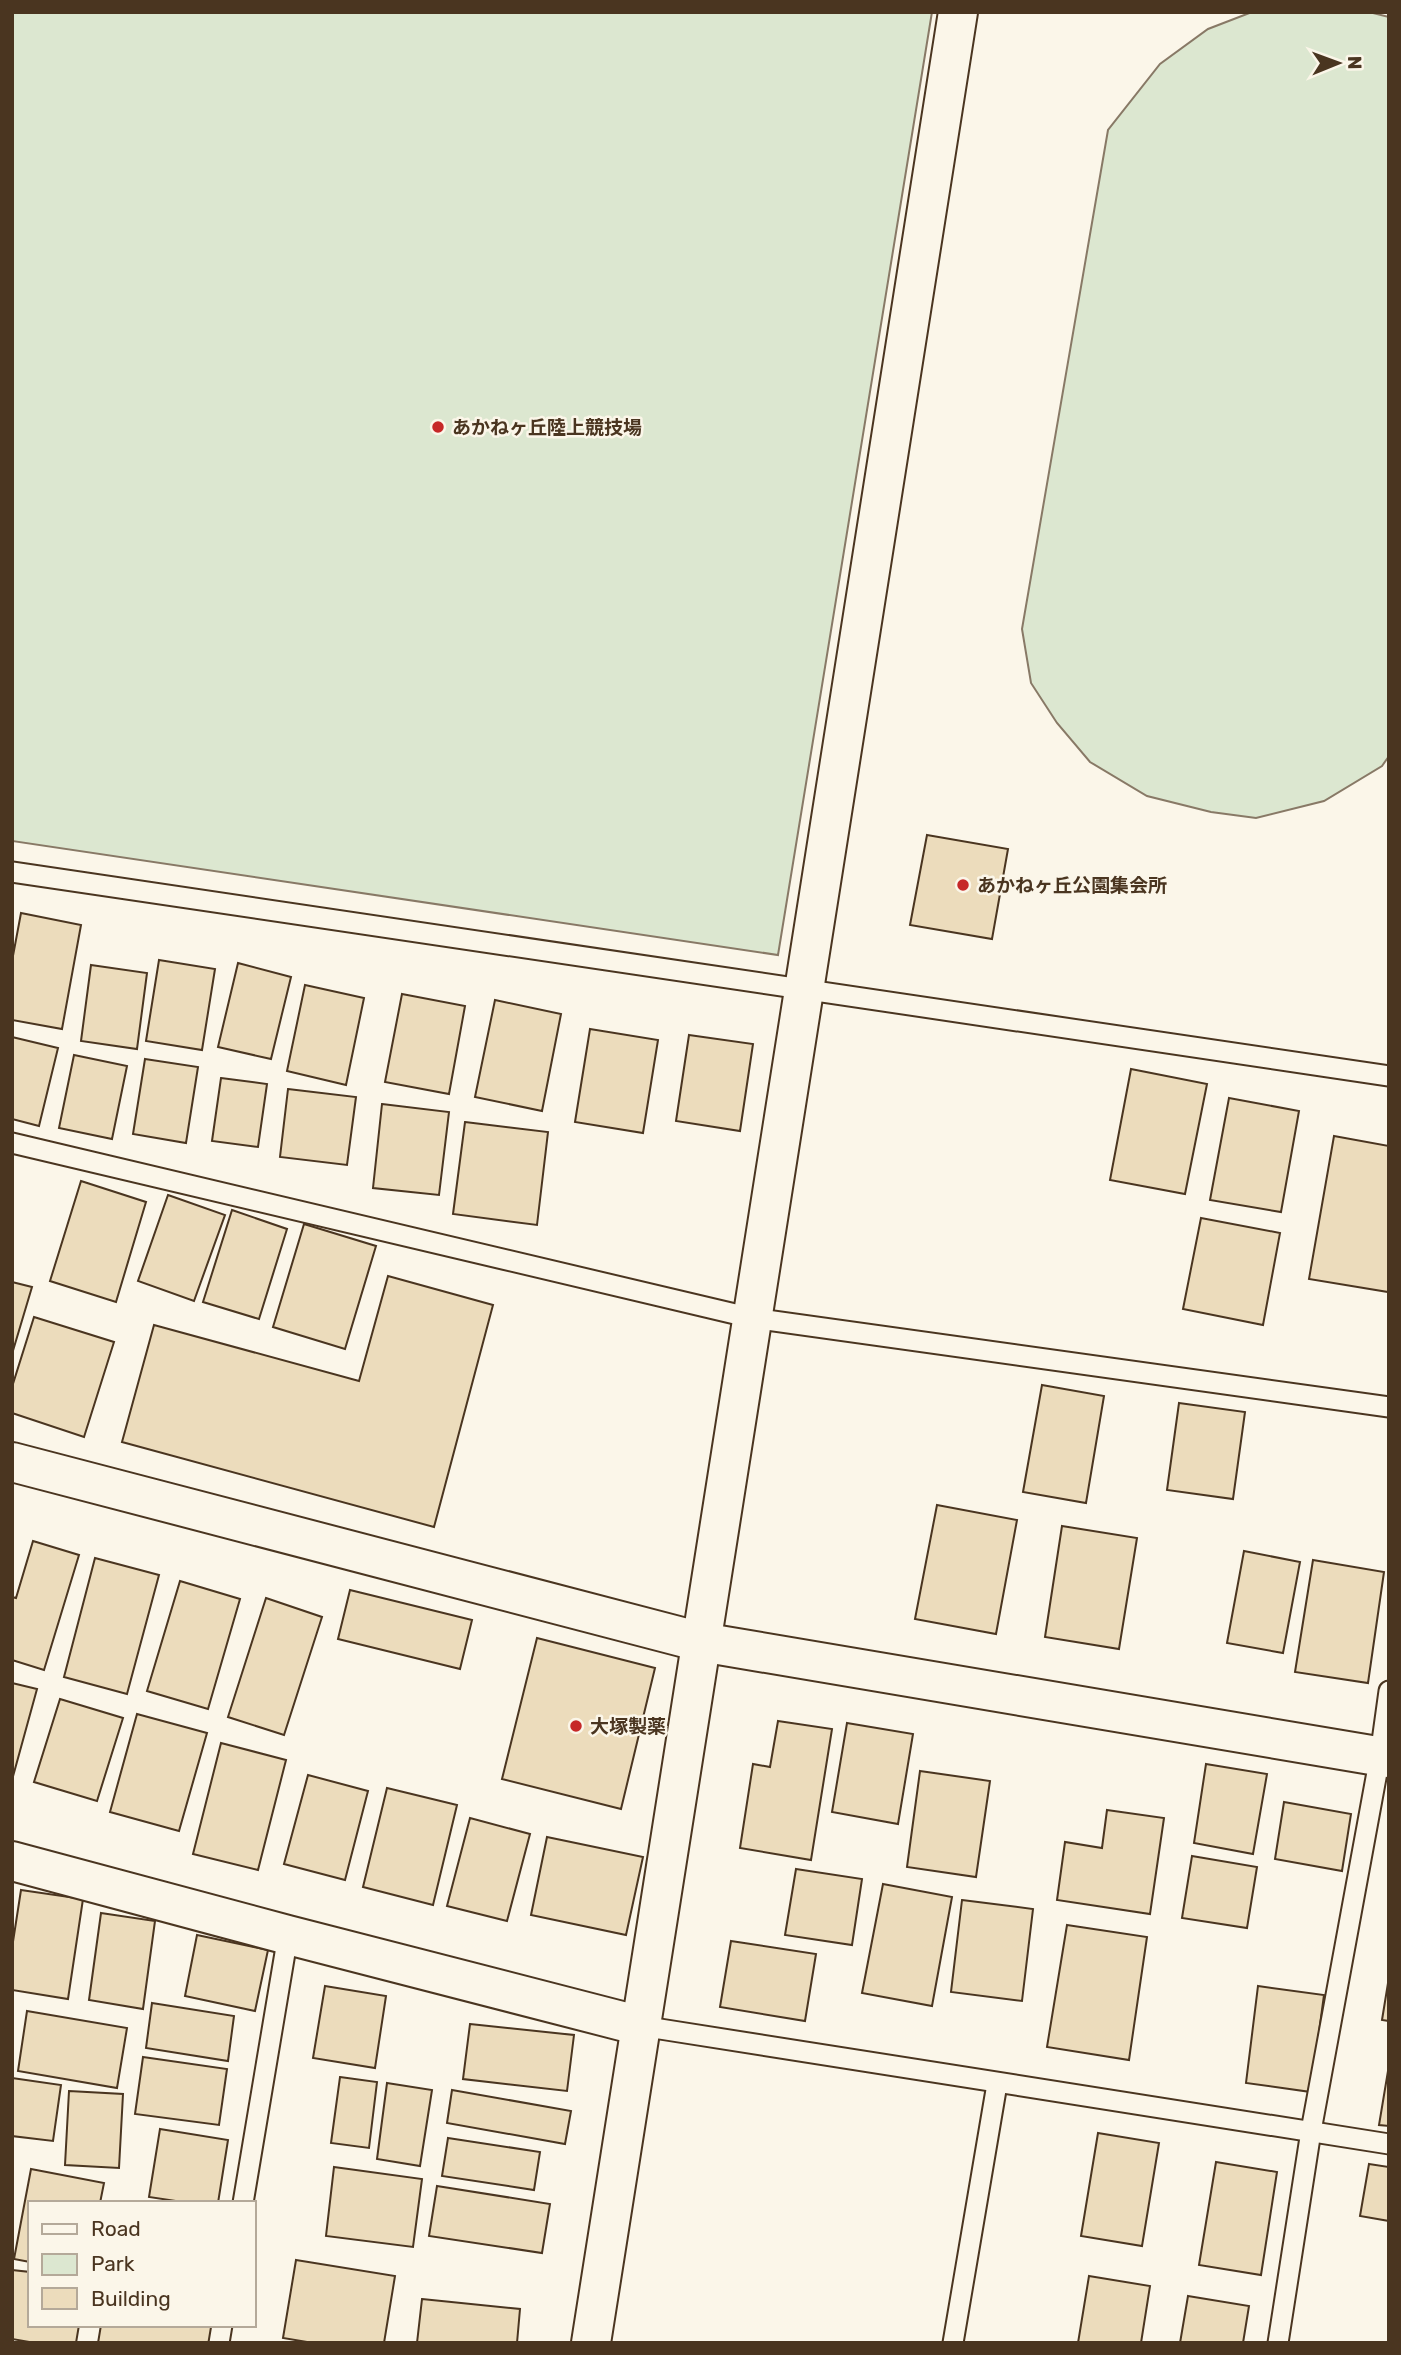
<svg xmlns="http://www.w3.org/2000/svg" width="1401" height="2355" font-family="Rubik,'Noto Sans JP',sans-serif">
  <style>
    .green { fill: #dce7d0; stroke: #887966; stroke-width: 2 }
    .building { fill: #ecdcbc; stroke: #4a3520; stroke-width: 2 }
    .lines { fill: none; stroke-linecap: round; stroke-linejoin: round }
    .service-casing { stroke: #4a3520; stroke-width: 23 }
    .minor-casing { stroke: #4a3520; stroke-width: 42 }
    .service { stroke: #fbf6e9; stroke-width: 19 }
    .minor { stroke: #fbf6e9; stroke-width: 38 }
    .poi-dot { fill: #c62828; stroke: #fbf6e9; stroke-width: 2.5 }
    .labels { text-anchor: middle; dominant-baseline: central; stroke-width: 5; stroke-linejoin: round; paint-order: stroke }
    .poi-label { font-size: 19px; font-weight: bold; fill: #4a3520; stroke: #fbf6e9; text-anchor: start }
  </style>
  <rect width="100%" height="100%" fill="#fbf6e9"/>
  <!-- green -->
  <g class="green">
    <polygon points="12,12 932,12 778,955 12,841"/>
    <polygon points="1252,12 1369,12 1389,17 1389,756 1382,766 1324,801 1256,818 1211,812 1147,796 1090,762 1057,723 1031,683 1022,629 1108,130 1160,64 1208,29"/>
  </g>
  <!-- building -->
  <g class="building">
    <polygon points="927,835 1008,849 992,939 910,925"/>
    <polygon points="21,913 81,925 62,1029 12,1020 12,961"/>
    <polygon points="159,960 215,969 202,1050 146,1041"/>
    <polygon points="238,963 291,977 271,1059 218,1047"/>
    <polygon points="91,965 147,973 137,1049 81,1041"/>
    <polygon points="305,985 364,998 346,1085 287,1071"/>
    <polygon points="402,994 465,1006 449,1094 385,1082"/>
    <polygon points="495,1000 561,1014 542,1111 475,1097"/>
    <polygon points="590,1029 658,1040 643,1133 575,1122"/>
    <polygon points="689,1035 753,1044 740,1131 676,1121"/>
    <polygon points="12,1037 58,1048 39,1126 12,1119"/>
    <polygon points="74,1055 127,1066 112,1139 59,1128"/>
    <polygon points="145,1059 198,1067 186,1143 133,1134"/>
    <polygon points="1131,1069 1207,1084 1185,1194 1110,1180"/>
    <polygon points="221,1078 267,1084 258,1147 212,1141"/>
    <polygon points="288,1089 356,1097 347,1165 280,1157"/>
    <polygon points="1229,1098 1299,1111 1281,1212 1210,1200"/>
    <polygon points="382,1104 449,1112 439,1195 373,1188"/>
    <polygon points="465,1122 548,1132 537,1225 453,1214"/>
    <polygon points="1334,1136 1389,1146 1388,1292 1309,1279"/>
    <polygon points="81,1181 146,1202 116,1302 50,1281"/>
    <polygon points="168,1195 225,1215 194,1301 138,1281"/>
    <polygon points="232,1210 287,1229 259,1319 203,1302"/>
    <polygon points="1201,1218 1280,1233 1263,1325 1183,1309"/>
    <polygon points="304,1224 376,1246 345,1349 273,1327"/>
    <polygon points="388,1276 493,1305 434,1527 122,1442 154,1325 359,1381"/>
    <polygon points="12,1282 32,1287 12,1354"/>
    <polygon points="34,1317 114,1342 84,1437 12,1413 12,1387"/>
    <polygon points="1042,1385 1104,1396 1086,1503 1023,1492"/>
    <polygon points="1179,1403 1245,1412 1233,1499 1167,1490"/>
    <polygon points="937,1505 1017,1520 996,1634 915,1619"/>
    <polygon points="1062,1526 1137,1538 1119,1649 1045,1637"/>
    <polygon points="33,1541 79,1555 44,1670 12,1660 12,1597 16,1598"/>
    <polygon points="1244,1551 1300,1562 1283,1653 1227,1643"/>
    <polygon points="95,1558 159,1575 127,1694 64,1677"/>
    <polygon points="1313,1560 1384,1572 1368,1683 1295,1672"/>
    <polygon points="180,1581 240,1599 208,1709 147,1691"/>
    <polygon points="350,1590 472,1620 460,1669 338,1639"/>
    <polygon points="266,1598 322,1617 284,1735 228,1717"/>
    <polygon points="537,1638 655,1668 621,1809 502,1779"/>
    <polygon points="12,1683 37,1689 12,1780"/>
    <polygon points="60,1699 123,1718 97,1801 34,1782"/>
    <polygon points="137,1714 207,1733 179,1831 110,1812"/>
    <polygon points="778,1721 832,1729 811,1860 740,1848 753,1764 770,1767"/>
    <polygon points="847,1723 913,1734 898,1824 832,1812"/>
    <polygon points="221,1743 286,1760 258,1870 193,1854"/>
    <polygon points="1206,1764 1267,1774 1253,1854 1194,1843"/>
    <polygon points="920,1771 990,1781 976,1877 907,1867"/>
    <polygon points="308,1775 368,1791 345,1880 284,1864"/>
    <polygon points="387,1788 457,1805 433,1905 363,1887"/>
    <polygon points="1284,1802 1351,1814 1342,1871 1275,1859"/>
    <polygon points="1107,1810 1164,1818 1150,1914 1057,1900 1065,1842 1102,1848"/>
    <polygon points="470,1818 530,1834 507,1921 447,1906"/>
    <polygon points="547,1837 643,1857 626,1935 531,1915"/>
    <polygon points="1192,1856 1257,1867 1247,1928 1182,1918"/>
    <polygon points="796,1869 862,1879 852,1945 785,1935"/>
    <polygon points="883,1884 952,1897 932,2006 862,1993"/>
    <polygon points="21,1890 83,1899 68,1999 12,1990 12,1948"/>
    <polygon points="962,1900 1033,1909 1022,2001 951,1992"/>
    <polygon points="101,1913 155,1921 143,2009 89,2000"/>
    <polygon points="1067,1925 1147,1937 1129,2060 1047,2047"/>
    <polygon points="197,1935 268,1950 255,2011 185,1996"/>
    <polygon points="731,1941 816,1954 805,2021 720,2007"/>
    <polygon points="1389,1977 1389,2021 1382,2020"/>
    <polygon points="325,1986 386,1996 375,2068 313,2058"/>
    <polygon points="1258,1986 1324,1995 1311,2092 1246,2083"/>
    <polygon points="152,2003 234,2016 228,2061 146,2048"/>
    <polygon points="27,2011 127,2028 117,2088 18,2071"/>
    <polygon points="470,2024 574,2035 567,2091 463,2079"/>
    <polygon points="143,2057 227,2069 219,2125 135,2114"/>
    <polygon points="1389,2065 1389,2126 1379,2125"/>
    <polygon points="340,2077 377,2082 369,2148 331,2143"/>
    <polygon points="12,2078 61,2085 53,2141 12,2136"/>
    <polygon points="387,2083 432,2090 420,2166 377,2159"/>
    <polygon points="452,2090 571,2111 565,2144 447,2123"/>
    <polygon points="69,2091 123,2094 119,2168 65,2165"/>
    <polygon points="160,2129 228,2140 218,2203 189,2203 149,2197"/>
    <polygon points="1098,2133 1159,2143 1142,2246 1081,2236"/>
    <polygon points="448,2138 540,2152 534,2190 442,2176"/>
    <polygon points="1216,2162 1277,2172 1261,2275 1199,2265"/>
    <polygon points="1369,2164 1389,2167 1389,2221 1360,2216"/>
    <polygon points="334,2167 422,2179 413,2247 326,2236"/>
    <polygon points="31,2169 104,2183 100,2203 30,2203 30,2262 14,2259"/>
    <polygon points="437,2186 550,2204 542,2253 429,2236"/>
    <polygon points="296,2260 395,2276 384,2343 313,2343 283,2338"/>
    <polygon points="12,2270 30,2272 30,2325 79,2325 76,2343 35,2343 12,2339"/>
    <polygon points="1089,2276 1150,2286 1141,2343 1078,2343"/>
    <polygon points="1188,2296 1249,2306 1243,2343 1180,2343"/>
    <polygon points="422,2299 520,2309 517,2343 417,2343"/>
    <polygon points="101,2325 214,2325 212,2343 98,2343"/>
  </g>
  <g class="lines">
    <!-- service casing -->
    <g class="service-casing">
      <g id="service">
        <polyline points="12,872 1389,1076"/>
        <polyline points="12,1143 752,1318 1389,1407"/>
        <polyline points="641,2026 1389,2144"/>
        <polyline points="243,2203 288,1935"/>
        <polyline points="219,2343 222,2325"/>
        <polyline points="953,2343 997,2084"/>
        <polyline points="1278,2343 1311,2131 1380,1756 1389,1691"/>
      </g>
    </g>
    <!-- minor casing -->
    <g class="minor-casing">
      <g id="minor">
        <polyline points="12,1462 701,1642 1389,1758"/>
        <polyline points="12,1861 288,1935 641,2026"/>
        <polyline points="591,2343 958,12"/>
      </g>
    </g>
    <!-- service -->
    <use href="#service" class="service"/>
    <!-- minor -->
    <use href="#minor" class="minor"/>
  </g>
  <!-- markers -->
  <g class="poi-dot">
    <circle cx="438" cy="427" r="7"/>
    <circle cx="963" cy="885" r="7"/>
    <circle cx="576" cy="1726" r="7"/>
  </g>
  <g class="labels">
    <!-- poi labels -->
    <g class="poi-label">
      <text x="452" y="427">あかねヶ丘陸上競技場</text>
      <text x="977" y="885">あかねヶ丘公園集会所</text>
      <text x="590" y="1726">大塚製薬</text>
    </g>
  </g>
  <!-- border -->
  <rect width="1401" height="2355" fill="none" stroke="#4a3520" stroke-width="28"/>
  <!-- legend -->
  <rect x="28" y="2201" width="228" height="126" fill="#fbf6e9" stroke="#b4a999" stroke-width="2"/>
  <rect x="42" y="2224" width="35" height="10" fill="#fbf6e9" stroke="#b4a999" stroke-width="2"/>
  <text x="91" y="2236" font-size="21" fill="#4a3520">Road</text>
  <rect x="42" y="2254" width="35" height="21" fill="#dce7d0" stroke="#b4a999" stroke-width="2"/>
  <text x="91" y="2271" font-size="21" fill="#4a3520">Park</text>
  <rect x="42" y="2288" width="35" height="21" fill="#ecdcbc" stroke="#b4a999" stroke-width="2"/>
  <text x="91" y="2306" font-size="21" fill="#4a3520">Building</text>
  <!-- north arrow -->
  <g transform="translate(1338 63) rotate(89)" stroke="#fbf6e9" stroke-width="5" paint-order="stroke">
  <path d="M0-5L12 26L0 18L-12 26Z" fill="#4a3520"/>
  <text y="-10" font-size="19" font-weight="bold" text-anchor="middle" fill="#4a3520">N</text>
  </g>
</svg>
